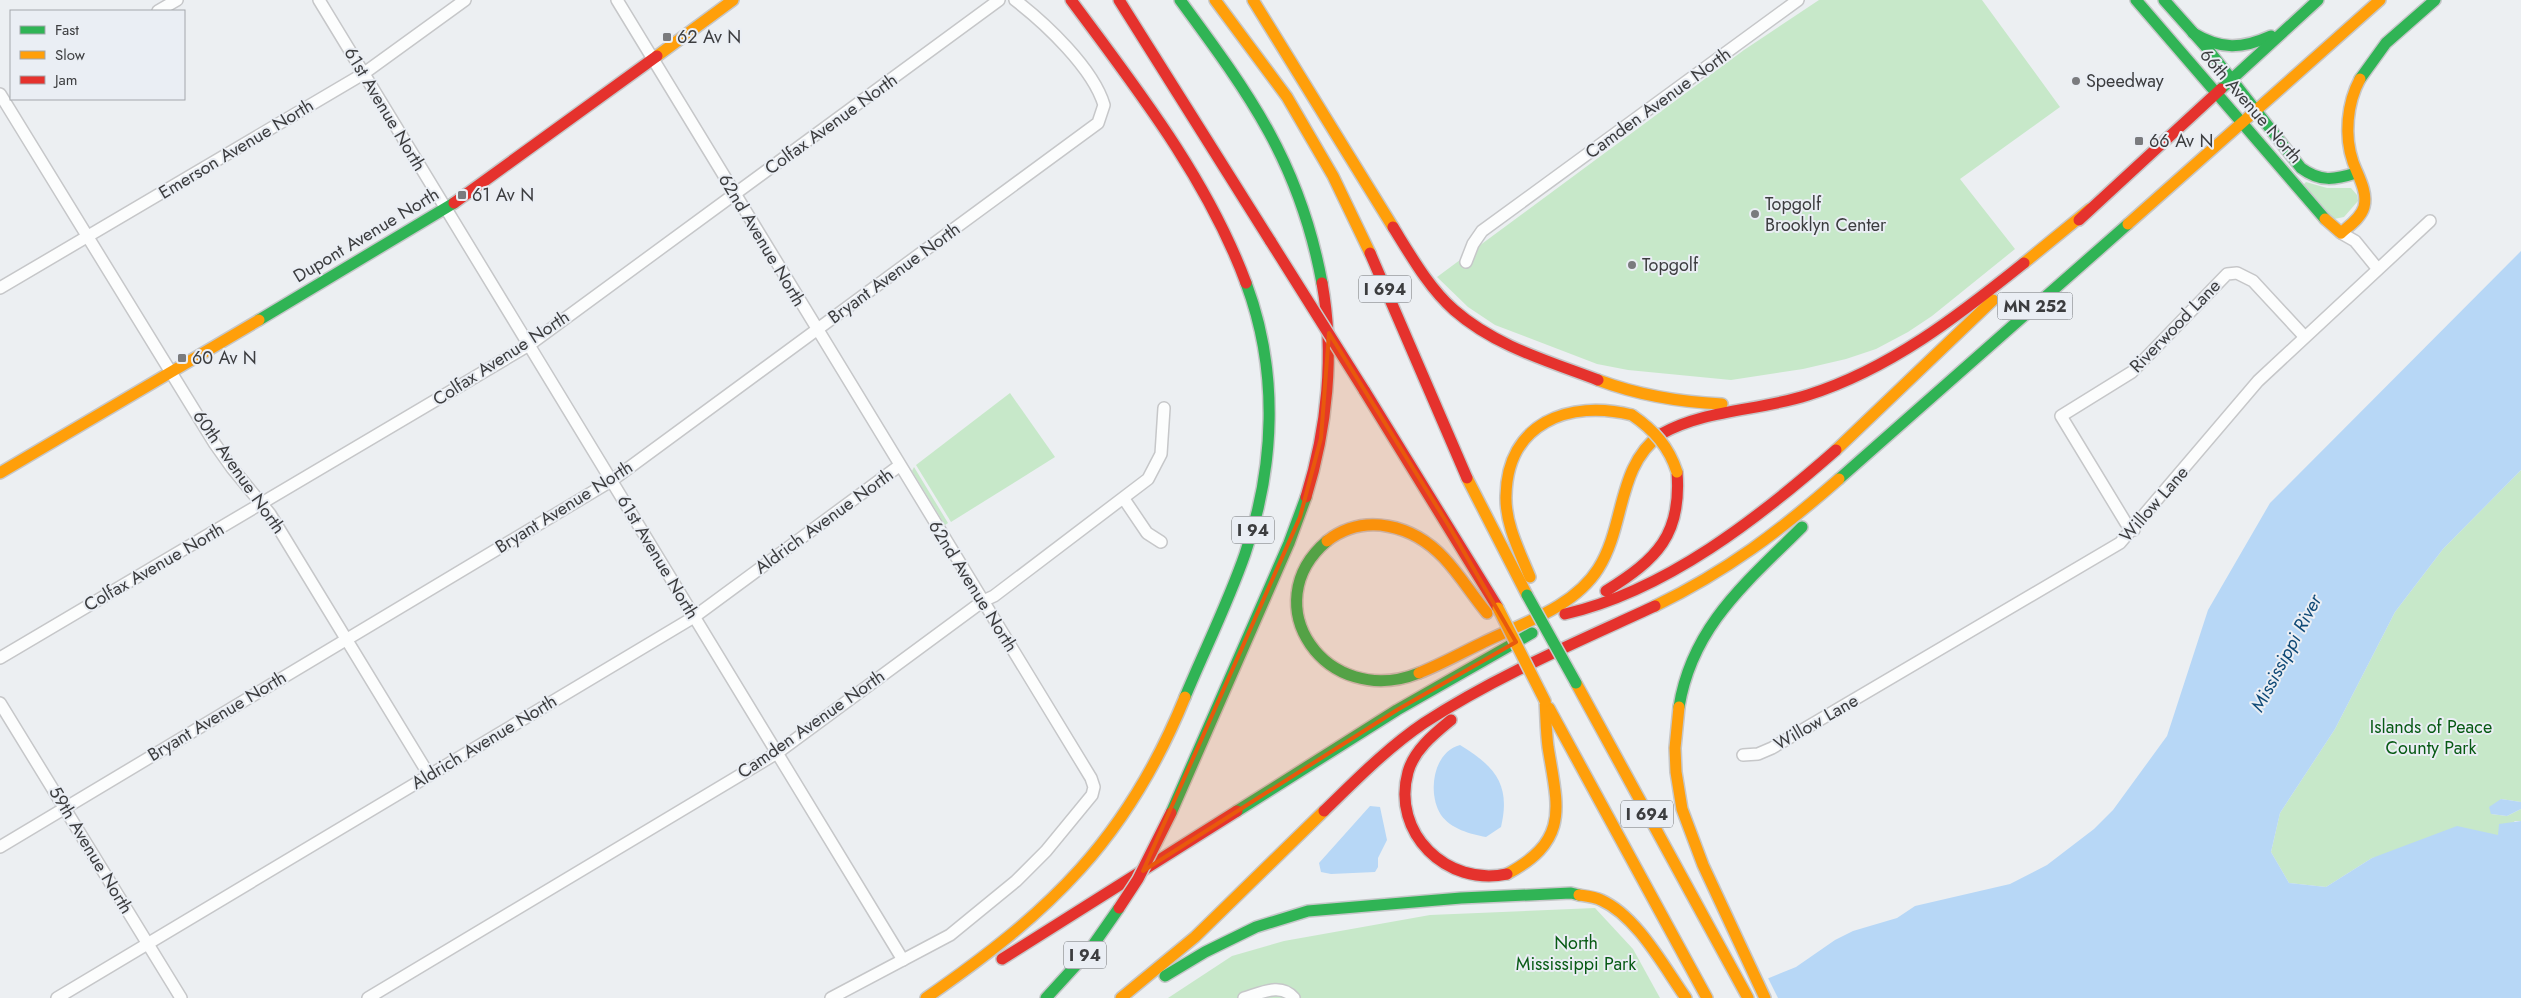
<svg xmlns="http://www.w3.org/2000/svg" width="2521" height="998" font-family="Jost,sans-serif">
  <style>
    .green { fill: #c7e8c9 }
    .water { fill: #b7d7f6 }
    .pier { fill: #eceff2 }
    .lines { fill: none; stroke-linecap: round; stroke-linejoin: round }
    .street-casing { stroke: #c6c7c9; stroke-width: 14 }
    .fast-casing { stroke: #c6c7c9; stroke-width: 14 }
    .slow-casing { stroke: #c6c7c9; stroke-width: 14 }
    .jam-casing { stroke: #c6c7c9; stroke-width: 14 }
    .street { stroke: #fcfdfd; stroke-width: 11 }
    .fast { stroke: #30b455; stroke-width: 11 }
    .slow { stroke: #ff9f0a; stroke-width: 11 }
    .jam { stroke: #e5322d; stroke-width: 11 }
    .fast-bridge-casing { stroke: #c9cbcc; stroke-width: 14; stroke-linecap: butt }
    .slow-bridge-casing { stroke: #c9cbcc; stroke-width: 14; stroke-linecap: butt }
    .jam-bridge-casing { stroke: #c9cbcc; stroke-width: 14; stroke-linecap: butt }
    .fast-bridge { stroke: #30b455; stroke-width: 11 }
    .slow-bridge { stroke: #ff9f0a; stroke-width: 11 }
    .jam-bridge { stroke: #e5322d; stroke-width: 11 }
    .marked { fill: #e8590c; fill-opacity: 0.2; stroke: #e8590c; stroke-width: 4; stroke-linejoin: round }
    .poi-dot { fill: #7a7b7e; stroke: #eaeef4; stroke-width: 2 }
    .labels { text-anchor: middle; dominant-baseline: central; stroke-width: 4; stroke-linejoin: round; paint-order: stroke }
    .shield { fill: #eaeef4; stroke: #707275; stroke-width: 1 }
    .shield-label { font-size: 16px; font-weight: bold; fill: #3c3d3f }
    .poi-label { font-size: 18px; fill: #3c3d3f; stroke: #eaeef4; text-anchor: start }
    .street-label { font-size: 18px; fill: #3c3d3f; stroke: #eaeef4 }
    .park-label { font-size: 18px; fill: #075a14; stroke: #eaeef4 }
    .water-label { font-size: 19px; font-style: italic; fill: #0f4976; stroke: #eaeef4 }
  </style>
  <rect width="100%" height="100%" fill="#eceff2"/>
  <!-- green -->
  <g class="green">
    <polygon points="1819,0 1982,0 2060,107 1960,179 2015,249 1932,316 1908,332 1876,349 1846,359 1803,369 1731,380 1628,370 1597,364 1495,325 1468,307 1437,277 1744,50"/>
    <polygon points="2306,182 2327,188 2351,188 2357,195 2358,201 2344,217 2334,219 2303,185"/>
    <polygon points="1010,393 1055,457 951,522 916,465"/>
    <polygon points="914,467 948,523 945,525 912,471"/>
    <polygon points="2521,470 2521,802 2501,799 2491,814 2507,816 2521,809 2521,821 2515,821 2498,835 2372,858 2326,887 2289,883 2271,852 2280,813 2335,729 2395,612 2443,549"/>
    <polygon points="1595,908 1633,949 1660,998 1168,998 1232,956 1284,941 1430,915"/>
  </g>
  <!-- water -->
  <g class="water">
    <polygon points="2521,251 2521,470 2443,549 2395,612 2335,729 2280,813 2271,852 2289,883 2326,887 2372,858 2457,826 2498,835 2499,824 2521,821 2521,998 1720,998 1796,967 1835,940 1853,931 1897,918 1915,906 2010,884 2047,865 2094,829 2113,810 2167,736 2208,610 2270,503"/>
    <path d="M1460,745C1495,766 1511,785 1501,827L1486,837C1470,834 1451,829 1441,815C1427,793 1433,752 1460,745Z"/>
    <polygon points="2501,799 2521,802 2521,809 2507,816 2491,814 2489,807"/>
    <polygon points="1370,806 1380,807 1387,840 1378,858 1378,867 1375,872 1331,874 1321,872 1319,863"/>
  </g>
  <!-- pier -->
  <polygon class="pier" points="1767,976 1778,998 1718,998 1719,996"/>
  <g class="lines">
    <!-- street casing -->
    <g class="street-casing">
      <g id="street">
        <polyline points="319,0 903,960"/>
        <polyline points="617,0 1091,778 1094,787 1092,795 1046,851 1016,881 950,935 831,998"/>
        <polyline points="158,11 177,0"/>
        <polyline points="0,94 215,444 232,468 270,514 429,775"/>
        <polyline points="2341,233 2355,241 2377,268"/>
        <polyline points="1466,262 1473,244 1482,231 1798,0"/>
        <polyline points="0,288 363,74 465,0"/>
        <polyline points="1124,499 1147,533 1161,542"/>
        <polyline points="2134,530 2126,523 2061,416 2132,372 2227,274 2237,273 2253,281 2304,336"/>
        <polyline points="0,658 529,345 999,0"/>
        <polyline points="0,703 181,998"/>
        <polyline points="1743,755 1758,754 1772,748 2120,543 2258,381 2430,221"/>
        <path d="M0,847L611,481L1098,123L1104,105C1093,68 1045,23 1015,0"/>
        <polyline points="57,998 694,617 899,466"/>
        <polyline points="368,998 777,753 983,601 994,596 1148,479 1161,454 1164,408"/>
        <path d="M1244,998C1261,993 1281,982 1294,998"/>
      </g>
    </g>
    <!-- fast casing -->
    <g class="fast-casing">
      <g id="fast">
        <path d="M1180,0C1250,95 1300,163 1322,283"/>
        <polyline points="2136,0 2325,219"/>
        <path d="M2164,0L2206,47L2301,168C2320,182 2334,180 2356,173"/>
        <path d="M2193,33C2221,50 2242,49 2271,36"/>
        <polyline points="2360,79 2386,43 2435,0"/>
        <polyline points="2221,89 2318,0"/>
        <polyline points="259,320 454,203"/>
        <polyline points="1839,479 2128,224"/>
        <path d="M1327,541C1253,604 1326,710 1419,673"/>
        <path d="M1185,697C1205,649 1228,603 1245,554C1275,466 1279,371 1246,283"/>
        <path d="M1679,707C1692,626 1747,582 1802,527"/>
        <polyline points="1237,811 1397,710 1532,633"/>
        <polyline points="1171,813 1289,543 1306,497"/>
        <polyline points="1165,976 1205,952 1256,927 1308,911 1461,898 1571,893 1579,895"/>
        <polyline points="1046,998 1089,951 1119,908"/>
      </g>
    </g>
    <!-- slow casing -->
    <g class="slow-casing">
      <g id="slow">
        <polyline points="1215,0 1287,97 1333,176 1370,253"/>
        <polyline points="1253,0 1393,227"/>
        <polyline points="657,56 733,0"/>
        <path d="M2325,219L2341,233C2349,226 2361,218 2364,207C2368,192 2358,176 2353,162C2344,136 2347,103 2360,79"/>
        <polyline points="2128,224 2380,0"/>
        <polyline points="2024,263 2090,209"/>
        <path d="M1598,380C1638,395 1680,402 1722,404"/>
        <polyline points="1836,450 1993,300"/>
        <polyline points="0,473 259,320"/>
        <polyline points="1467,478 1527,595"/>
        <path d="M1327,541C1365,512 1413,525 1444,558C1460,575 1472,595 1487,613"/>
        <path d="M1530,577C1520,552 1505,524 1506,496C1507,423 1569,399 1632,415"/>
        <path d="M1655,606C1727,571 1780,531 1839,479"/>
        <path d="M1419,673C1442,664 1463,652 1484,642C1523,623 1574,607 1598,569C1626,525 1616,467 1661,434"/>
        <polyline points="1576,683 1748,998"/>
        <polyline points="1679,707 1675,748 1676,772 1682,809 1703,865 1765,998"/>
        <polyline points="1549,708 1707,998"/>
        <path d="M1507,874C1570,840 1558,808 1548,747C1546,732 1546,716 1545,701"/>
        <path d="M1579,895C1586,896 1595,897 1601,900C1637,916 1664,967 1686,998"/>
        <path d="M926,998C1050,912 1127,840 1185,697"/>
        <polyline points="1121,998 1195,937 1324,811"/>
      </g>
    </g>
    <!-- jam casing -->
    <g class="jam-casing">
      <g id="jam">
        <path d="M1071,0C1137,89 1207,178 1246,283"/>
        <polyline points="1119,0 1271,242"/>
        <polyline points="454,203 657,56"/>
        <polyline points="2079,220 2221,89"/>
        <path d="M1393,227C1411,256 1429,288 1454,310C1495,346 1548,361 1598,380"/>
        <polyline points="1370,253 1467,478"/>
        <polyline points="1364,390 1498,608"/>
        <path d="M1661,434C1706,409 1759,411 1808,395C1890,369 1958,316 2024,263"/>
        <path d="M1306,497C1327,429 1335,354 1322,283"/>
        <path d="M1606,591C1657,559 1682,535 1677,472"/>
        <path d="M1565,614C1666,591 1760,517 1836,450"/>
        <path d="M1451,720C1434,734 1414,750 1408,772C1391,833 1447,887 1507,874"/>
        <path d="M1324,811C1355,781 1387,748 1424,723C1496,676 1577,642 1655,606"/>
        <polyline points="1002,959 1237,811"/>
      </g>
    </g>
    <!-- street -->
    <use href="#street" class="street"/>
    <!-- fast -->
    <use href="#fast" class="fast"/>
    <!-- slow -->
    <use href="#slow" class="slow"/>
    <!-- jam -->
    <use href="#jam" class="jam"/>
    <!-- fast-bridge casing -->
    <g class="fast-bridge-casing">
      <polyline id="fast-bridge" points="1527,595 1576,683"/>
    </g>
    <!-- slow-bridge casing -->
    <g class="slow-bridge-casing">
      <g id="slow-bridge">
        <path d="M1632,415C1654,430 1669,447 1677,472"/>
        <polyline points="1498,608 1545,701"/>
      </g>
    </g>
    <!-- jam-bridge casing -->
    <g class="jam-bridge-casing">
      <g id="jam-bridge">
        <polyline points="1271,242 1364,390"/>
        <polyline points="1119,908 1138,879 1171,813"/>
      </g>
    </g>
    <!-- fast-bridge -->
    <use href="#fast-bridge" class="fast-bridge"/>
    <!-- slow-bridge -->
    <use href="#slow-bridge" class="slow-bridge"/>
    <!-- jam-bridge -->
    <use href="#jam-bridge" class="jam-bridge"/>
  </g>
  <!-- marked area -->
  <path class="marked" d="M1329,333L1449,526L1516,642L1397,710L1143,871L1300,517L1321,438Z"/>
  <!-- markers -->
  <g class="poi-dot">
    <rect x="662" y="32" width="10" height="10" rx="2.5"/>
    <circle cx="2076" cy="81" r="5"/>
    <rect x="2134" y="136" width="10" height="10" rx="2.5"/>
    <rect x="457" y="190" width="10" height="10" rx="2.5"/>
    <circle cx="1755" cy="214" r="5"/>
    <circle cx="1632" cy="265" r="5"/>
    <rect x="177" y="353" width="10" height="10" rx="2.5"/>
  </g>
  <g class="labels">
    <!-- shield labels -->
    <g class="shield">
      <rect x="1359" y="275.5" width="52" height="27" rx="4"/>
      <rect x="1997.5" y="292.5" width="75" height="27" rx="4"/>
      <rect x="1232" y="516.5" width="42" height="27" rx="4"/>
      <rect x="1621" y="800.5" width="52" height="27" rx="4"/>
      <rect x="1064" y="941.5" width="42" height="27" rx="4"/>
    </g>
    <g class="shield-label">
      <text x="1385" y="289">I 694</text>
      <text x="2035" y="306">MN 252</text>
      <text x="1253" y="530">I 94</text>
      <text x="1647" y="814">I 694</text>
      <text x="1085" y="955">I 94</text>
    </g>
    <!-- poi labels -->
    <g class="poi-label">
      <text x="677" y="37">62 Av N</text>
      <text x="2086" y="81">Speedway</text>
      <text x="2149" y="141">66 Av N</text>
      <text x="472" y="195">61 Av N</text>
      <text x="1765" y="204">Topgolf<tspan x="1765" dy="21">Brooklyn Center</tspan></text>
      <text x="1642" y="265">Topgolf</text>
      <text x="192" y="358">60 Av N</text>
    </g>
    <!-- street labels -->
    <g class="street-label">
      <text transform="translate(1658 103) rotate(-36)">Camden Avenue North</text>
      <text transform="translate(2251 106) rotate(49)">66th Avenue North</text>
      <text transform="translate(385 109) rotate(59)">61st Avenue North</text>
      <text transform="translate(831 124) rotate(-36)">Colfax Avenue North</text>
      <text transform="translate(236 149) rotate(-31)">Emerson Avenue North</text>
      <text transform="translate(366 235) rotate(-31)">Dupont Avenue North</text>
      <text transform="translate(762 240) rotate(59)">62nd Avenue North</text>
      <text transform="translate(894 273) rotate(-36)">Bryant Avenue North</text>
      <text transform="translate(2175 326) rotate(-46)">Riverwood Lane</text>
      <text transform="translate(501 358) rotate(-33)">Colfax Avenue North</text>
      <text transform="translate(239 472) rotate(55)">60th Avenue North</text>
      <text transform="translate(2154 504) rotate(-49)">Willow Lane</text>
      <text transform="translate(564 507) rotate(-32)">Bryant Avenue North</text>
      <text transform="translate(824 521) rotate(-36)">Aldrich Avenue North</text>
      <text transform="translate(658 557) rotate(59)">61st Avenue North</text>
      <text transform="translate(154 567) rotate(-30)">Colfax Avenue North</text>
      <text transform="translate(973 586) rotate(58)">62nd Avenue North</text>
      <text transform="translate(217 716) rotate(-31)">Bryant Avenue North</text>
      <text transform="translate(1816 722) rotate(-30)">Willow Lane</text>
      <text transform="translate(811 724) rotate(-35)">Camden Avenue North</text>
      <text transform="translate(484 742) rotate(-31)">Aldrich Avenue North</text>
      <text transform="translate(91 850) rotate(59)">59th Avenue North</text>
    </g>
    <!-- park labels -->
    <g class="park-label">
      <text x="2431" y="727">Islands of Peace<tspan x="2431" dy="21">County Park</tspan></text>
      <text x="1576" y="943">North<tspan x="1576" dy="21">Mississippi Park</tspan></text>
    </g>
    <!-- water labels -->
    <g class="water-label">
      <text transform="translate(2286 653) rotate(-62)">Mississippi River</text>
    </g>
  </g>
  <!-- legend -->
  <rect x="10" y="10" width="175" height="90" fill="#eaeef4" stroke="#a4a7ac"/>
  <rect x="20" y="26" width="25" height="8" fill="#30b455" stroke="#a4a7ac"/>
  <text x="55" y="35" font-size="15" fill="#3c3d3f">Fast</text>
  <rect x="20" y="51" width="25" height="8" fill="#ff9f0a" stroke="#a4a7ac"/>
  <text x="55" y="60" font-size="15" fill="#3c3d3f">Slow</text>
  <rect x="20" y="76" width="25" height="8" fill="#e5322d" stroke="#a4a7ac"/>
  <text x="55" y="85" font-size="15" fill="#3c3d3f">Jam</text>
</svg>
